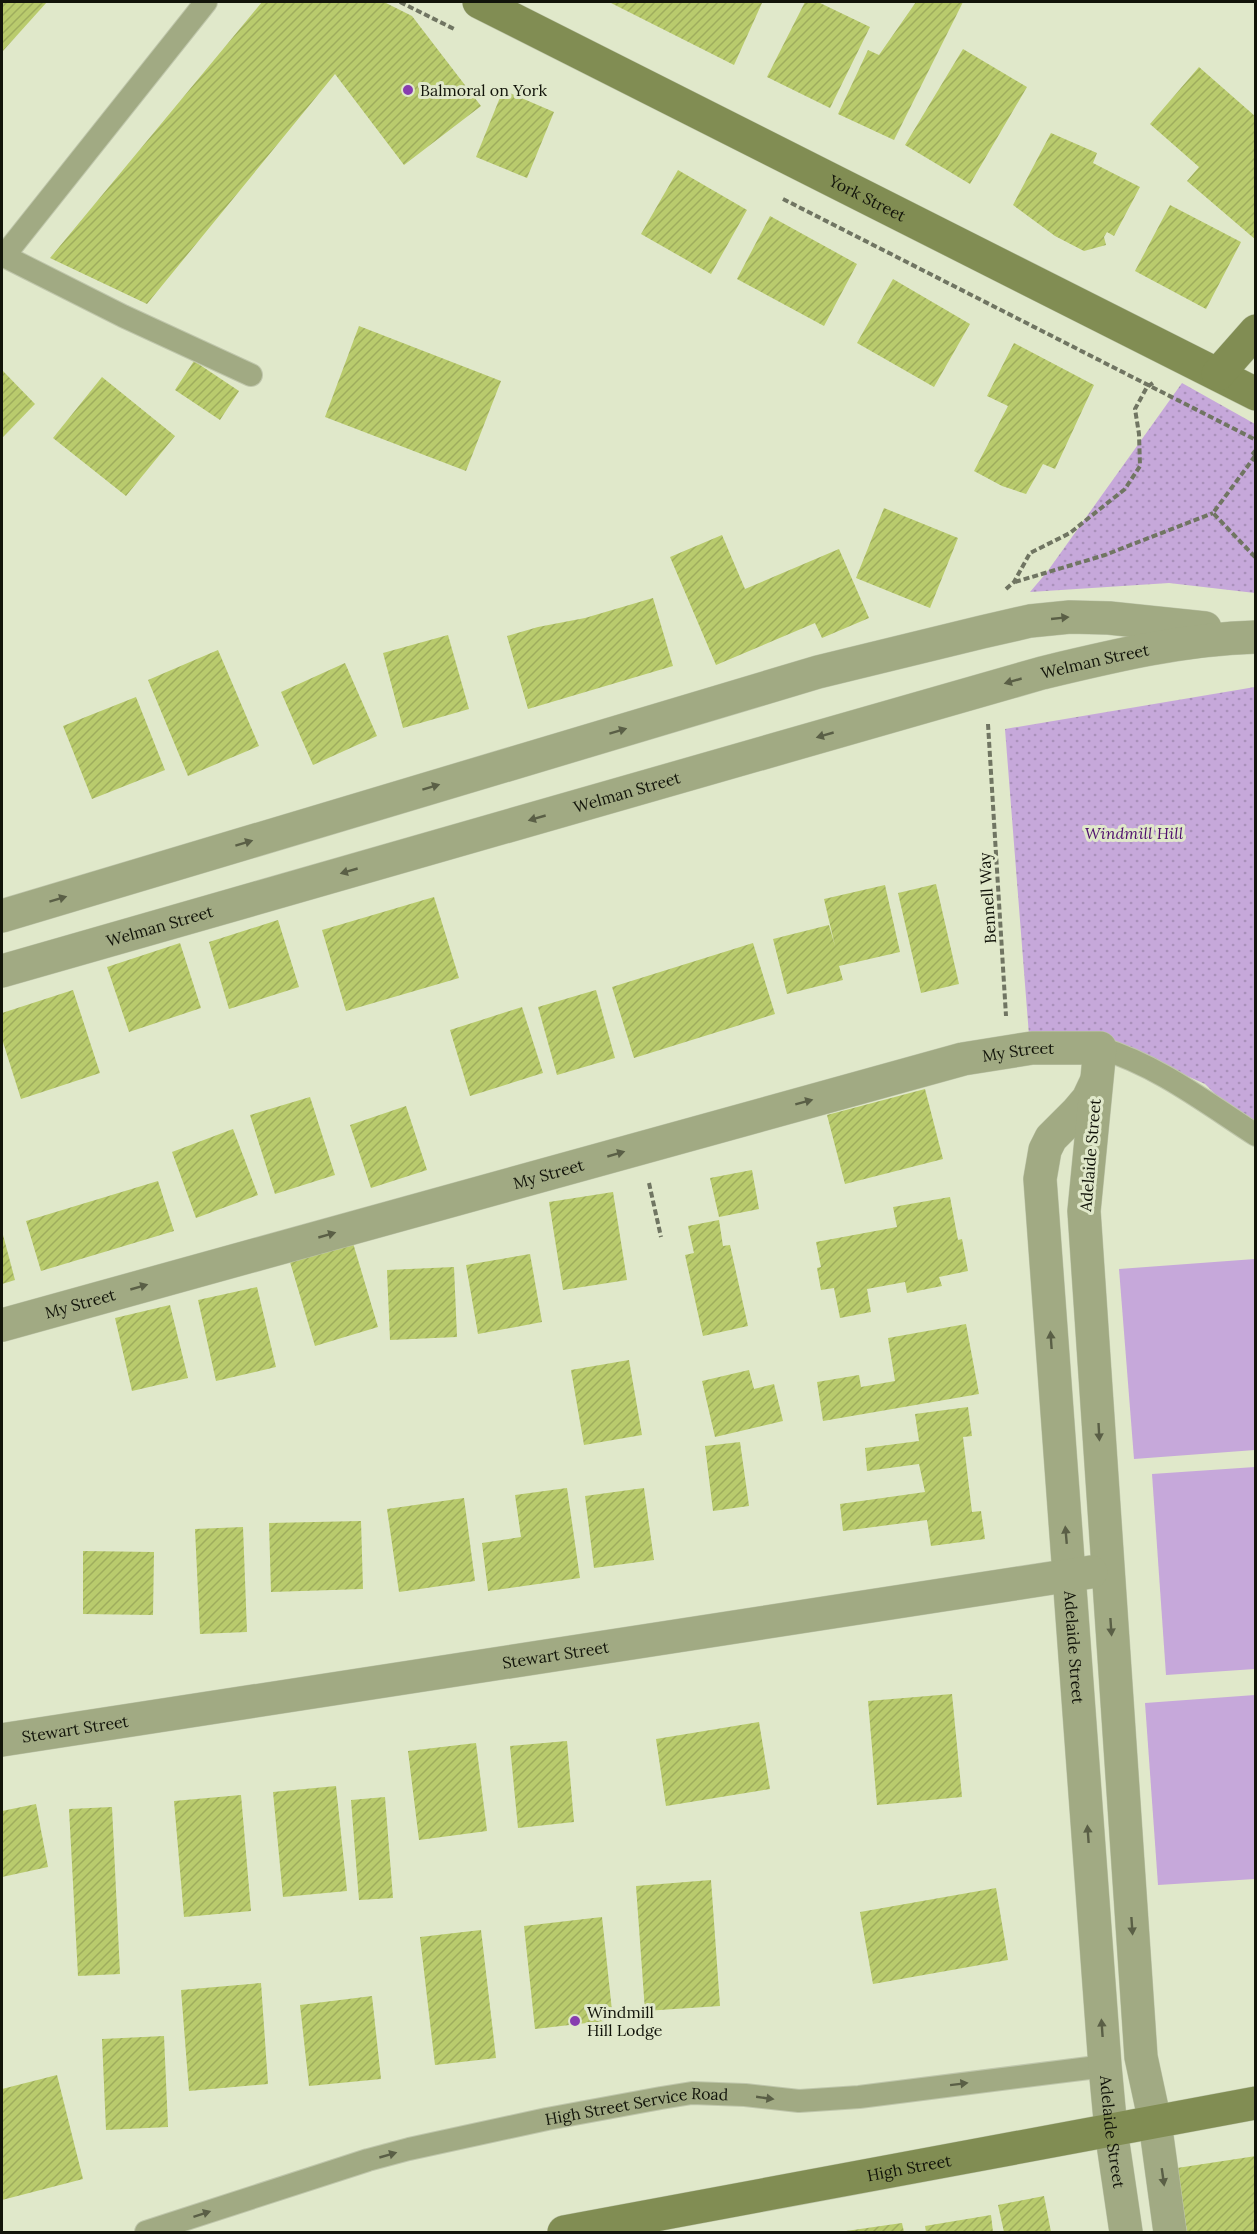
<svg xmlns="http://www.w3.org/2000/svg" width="1257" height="2234" font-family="Lora,serif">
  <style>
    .grass { fill: url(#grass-dots) }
    .pitch { fill: #c6a8da }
    .building { fill: url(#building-hatch) }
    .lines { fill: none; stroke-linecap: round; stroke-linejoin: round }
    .lane-casing { stroke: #bfc6ab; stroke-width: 24 }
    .street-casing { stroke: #bfc6ab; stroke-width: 34 }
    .secondary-casing { stroke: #bfc6ab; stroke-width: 34 }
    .path { stroke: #707562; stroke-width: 4; stroke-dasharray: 6 3; stroke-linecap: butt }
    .lane { stroke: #a1aa83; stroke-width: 22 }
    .street { stroke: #a1aa83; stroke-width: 33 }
    .secondary { stroke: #818d53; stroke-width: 33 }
    .oneway { fill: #5a5f46 }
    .poi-dot { fill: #873daf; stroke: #e0e8ca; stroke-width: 2 }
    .labels { text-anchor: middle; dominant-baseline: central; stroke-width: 6; stroke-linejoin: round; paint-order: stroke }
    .poi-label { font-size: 16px; fill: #12140a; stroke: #e0e8ca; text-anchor: start }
    .street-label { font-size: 16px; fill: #12140a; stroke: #e0e8ca }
    .park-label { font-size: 16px; font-style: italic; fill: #4e0d6c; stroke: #e0e8ca }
  </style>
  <defs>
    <pattern id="grass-dots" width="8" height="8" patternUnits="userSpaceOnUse" patternTransform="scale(1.5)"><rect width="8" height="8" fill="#c6a8da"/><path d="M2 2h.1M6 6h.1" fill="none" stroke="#a990ba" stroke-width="1.8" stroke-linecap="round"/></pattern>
    <pattern id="building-hatch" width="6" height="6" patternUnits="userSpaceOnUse" patternTransform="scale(1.5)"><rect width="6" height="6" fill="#b9cb6d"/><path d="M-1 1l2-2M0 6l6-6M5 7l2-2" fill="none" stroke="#9ead5d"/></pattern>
  </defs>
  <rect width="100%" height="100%" fill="#e0e8ca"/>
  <!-- grass -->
  <g class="grass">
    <polygon points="1182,383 1255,424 1255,593 1169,583 1030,592 1047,572"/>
    <polygon points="1255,687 1255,1129 1241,1120 1205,1084 1122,1047 1029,1035 1005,729"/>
  </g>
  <!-- pitch -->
  <g class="pitch">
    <polygon points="1255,1259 1255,1450 1134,1459 1119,1269"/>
    <polygon points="1255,1467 1255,1669 1166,1675 1152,1474"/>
    <polygon points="1255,1695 1255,1879 1158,1885 1145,1703"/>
  </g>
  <!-- building -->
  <g class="building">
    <polygon points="2,2 47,2 2,52"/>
    <polygon points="262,2 384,2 412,16 481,106 404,165 335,74 147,304 50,258"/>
    <polygon points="609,2 760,2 762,3 734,65"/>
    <polygon points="805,2 818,2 870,27 830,108 767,77"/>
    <polygon points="916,2 963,2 894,140 838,114 868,50 879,55"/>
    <polygon points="963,49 1027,87 970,184 905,145"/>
    <polygon points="1199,67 1256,117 1256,240 1187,181 1199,167 1150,124"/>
    <polygon points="503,90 554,112 527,178 476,157"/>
    <polygon points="1051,133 1097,153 1093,163 1140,187 1114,236 1107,232 1104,237 1106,245 1084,251 1055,236 1013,205"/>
    <polygon points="678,170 747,210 711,274 641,234"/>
    <polygon points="1170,205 1241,242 1206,309 1135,271"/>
    <polygon points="770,216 857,264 824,326 737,279"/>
    <polygon points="893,279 970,324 934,387 857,343"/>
    <polygon points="359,326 501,381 466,471 325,417"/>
    <polygon points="1014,343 1094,385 1055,469 1043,464 1026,494 1002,486 974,471 1008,406 987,396"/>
    <polygon points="194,361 239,391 220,420 175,390"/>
    <polygon points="2,370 35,404 2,438"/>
    <polygon points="102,377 175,436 126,496 53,438"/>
    <polygon points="884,508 958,538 930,608 856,578"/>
    <polygon points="722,535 745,589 839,549 869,618 822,638 815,623 716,665 670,557"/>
    <polygon points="653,598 673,666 528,709 507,636 538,627 585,618"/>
    <polygon points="448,635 469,709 403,728 383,653"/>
    <polygon points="218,650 259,746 188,776 148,680"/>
    <polygon points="345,663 377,736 313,765 281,692"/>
    <polygon points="136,697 165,770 92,799 63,726"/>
    <polygon points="936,884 959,984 921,993 898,893"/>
    <polygon points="885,885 900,952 839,966 843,980 787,994 773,939 829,925 835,946 824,899"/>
    <polygon points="434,897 459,978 346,1011 322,930"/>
    <polygon points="278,920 299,987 229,1009 209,942"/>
    <polygon points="180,943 201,1008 129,1032 107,967"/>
    <polygon points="753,943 775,1014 634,1058 612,987"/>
    <polygon points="73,990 100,1073 21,1099 2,1039 2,1013"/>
    <polygon points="596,990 615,1058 557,1075 538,1007"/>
    <polygon points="522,1007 543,1073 470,1096 450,1030"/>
    <polygon points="925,1089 943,1159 845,1184 827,1115"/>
    <polygon points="310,1097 335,1175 275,1194 250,1115"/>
    <polygon points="406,1106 427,1170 371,1188 350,1125"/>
    <polygon points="233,1129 258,1195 196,1218 172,1152"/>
    <polygon points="752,1170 759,1209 719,1217 710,1178"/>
    <polygon points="158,1181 174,1231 41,1271 26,1221"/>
    <polygon points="613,1192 627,1280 563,1290 549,1202"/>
    <polygon points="950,1197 958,1240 962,1239 968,1271 939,1277 942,1286 907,1293 905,1282 867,1289 871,1312 840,1318 834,1288 821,1290 817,1268 821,1267 816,1242 897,1227 893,1207"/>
    <polygon points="719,1220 723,1246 730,1245 748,1326 703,1336 685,1255 694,1253 688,1226"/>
    <polygon points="2,1231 15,1280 2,1284"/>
    <polygon points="353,1243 378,1327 315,1346 290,1262"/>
    <polygon points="530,1254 542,1322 478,1334 466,1265"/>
    <polygon points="454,1267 457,1337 390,1340 387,1270"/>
    <polygon points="257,1287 276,1367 216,1381 198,1300"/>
    <polygon points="170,1305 188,1378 132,1391 115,1318"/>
    <polygon points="966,1324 979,1394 823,1421 817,1382 859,1375 861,1387 895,1381 888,1338"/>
    <polygon points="629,1360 642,1435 584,1445 571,1370"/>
    <polygon points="749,1370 754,1389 774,1384 783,1421 715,1437 702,1381"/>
    <polygon points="968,1407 972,1436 963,1437 972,1512 981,1511 985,1539 931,1546 927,1520 843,1531 840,1504 925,1492 919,1464 867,1471 865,1448 919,1441 915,1414"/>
    <polygon points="740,1442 749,1506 713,1511 705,1446"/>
    <polygon points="567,1488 580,1578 488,1591 482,1543 521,1537 515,1495"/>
    <polygon points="644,1488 654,1560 594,1568 585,1496"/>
    <polygon points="464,1498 475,1581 399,1592 387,1509"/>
    <polygon points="361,1521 363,1589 271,1592 269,1523"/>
    <polygon points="243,1527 247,1632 200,1634 195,1529"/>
    <polygon points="83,1551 154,1552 153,1615 83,1614"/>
    <polygon points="952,1694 962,1797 877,1805 868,1701"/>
    <polygon points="759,1722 770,1789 666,1806 656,1739"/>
    <polygon points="567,1741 574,1822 518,1828 510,1746"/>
    <polygon points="476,1743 487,1831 419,1840 408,1751"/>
    <polygon points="336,1786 347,1891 283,1897 273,1792"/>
    <polygon points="241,1795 251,1911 184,1917 174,1801"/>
    <polygon points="385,1797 393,1898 359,1900 351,1800"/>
    <polygon points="36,1804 48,1867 2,1877 2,1811"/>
    <polygon points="112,1807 120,1974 78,1976 69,1809"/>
    <polygon points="711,1880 720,2006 645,2011 636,1886"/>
    <polygon points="996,1888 1008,1960 873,1984 860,1912"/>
    <polygon points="602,1917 613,2020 535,2029 524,1926"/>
    <polygon points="481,1930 496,2058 435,2065 420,1937"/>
    <polygon points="261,1983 268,2084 189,2091 181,1990"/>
    <polygon points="372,1996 381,2079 309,2086 300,2005"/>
    <polygon points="164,2036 168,2127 106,2130 102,2039"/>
    <polygon points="57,2075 83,2179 2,2200 2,2089"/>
    <polygon points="1256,2156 1256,2232 1187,2232 1177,2168"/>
    <polygon points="1044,2196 1051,2232 1004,2232 998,2205"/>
    <polygon points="991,2215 993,2232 926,2232 925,2226"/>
    <polygon points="902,2223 904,2232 846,2232 846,2231"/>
  </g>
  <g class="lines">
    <!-- lane casing -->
    <g class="lane-casing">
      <g id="lane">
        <polyline points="206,2 4,256 123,316 251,375"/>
        <path d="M1100,1048C1157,1065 1205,1102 1256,1135"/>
        <path id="s1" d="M146,2232L368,2160L409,2149L547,2119L661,2098L692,2093L745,2095L799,2101L859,2097L1105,2066"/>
      </g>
    </g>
    <!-- street casing -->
    <g class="street-casing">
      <g id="street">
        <polyline points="2,916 818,672 982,632 1030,621 1070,617 1109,618 1205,628"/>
        <path id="s2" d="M2,971L1042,673C1113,656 1183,639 1256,637"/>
        <path id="s3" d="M1096,1082L1088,1099L1077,1112L1051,1138L1045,1150L1040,1179L1105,2066L1111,2130L1126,2232"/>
        <path id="s4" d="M2,1325L963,1059L1032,1048H1100L1084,1211L1141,2057L1155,2122L1170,2232"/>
        <path id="s5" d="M2,1740L1091,1572"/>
      </g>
    </g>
    <!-- secondary casing -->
    <g class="secondary-casing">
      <g id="secondary">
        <path id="s6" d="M479,2L1256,394"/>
        <polyline points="1218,374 1256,331"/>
        <path id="s7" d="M564,2232L1256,2103"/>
      </g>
    </g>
    <!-- path -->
    <g class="path">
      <polyline points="400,2 454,29"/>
      <polyline points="783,199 1256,440"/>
      <polyline points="1256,450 1251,456 1254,458 1250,463 1213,513 1256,558"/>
      <polyline points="1015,582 1105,555 1213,513"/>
      <polyline points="1006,589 1014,582 1030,553 1070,533 1125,489 1140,466 1139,434 1135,409 1147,387 1154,382"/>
      <polyline points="988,724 1006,1016"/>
      <polyline points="649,1183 661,1237"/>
    </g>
    <!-- lane -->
    <use href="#lane" class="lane"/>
    <!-- street -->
    <use href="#street" class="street"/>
    <!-- secondary -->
    <use href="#secondary" class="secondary"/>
  </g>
  <!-- one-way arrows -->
  <defs><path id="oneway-solid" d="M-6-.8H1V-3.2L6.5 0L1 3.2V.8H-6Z" transform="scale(1.5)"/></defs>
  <g class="oneway">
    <use href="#oneway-solid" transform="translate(1060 618) rotate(-6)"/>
    <use href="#oneway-solid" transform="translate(1013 681) rotate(164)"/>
    <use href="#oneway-solid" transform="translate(618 731) rotate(-17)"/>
    <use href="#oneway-solid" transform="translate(825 735) rotate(164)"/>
    <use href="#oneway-solid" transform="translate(431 787) rotate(-17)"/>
    <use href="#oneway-solid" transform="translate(537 818) rotate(164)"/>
    <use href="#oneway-solid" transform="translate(244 843) rotate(-17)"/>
    <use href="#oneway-solid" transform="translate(349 871) rotate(164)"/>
    <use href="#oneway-solid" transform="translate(58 899) rotate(-17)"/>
    <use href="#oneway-solid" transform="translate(804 1102) rotate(-15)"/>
    <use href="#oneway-solid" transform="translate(616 1154) rotate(-16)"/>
    <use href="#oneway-solid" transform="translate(327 1235) rotate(-16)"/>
    <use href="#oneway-solid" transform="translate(139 1287) rotate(-16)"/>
    <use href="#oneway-solid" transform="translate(1051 1340) rotate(-94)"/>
    <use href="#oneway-solid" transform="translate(1099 1432) rotate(87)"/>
    <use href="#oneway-solid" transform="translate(1066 1535) rotate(-95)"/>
    <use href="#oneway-solid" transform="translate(1111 1627) rotate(86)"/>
    <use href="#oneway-solid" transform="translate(1088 1834) rotate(-94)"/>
    <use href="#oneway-solid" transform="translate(1132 1926) rotate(86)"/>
    <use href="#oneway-solid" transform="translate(1102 2028) rotate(-94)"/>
    <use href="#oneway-solid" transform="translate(959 2084) rotate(-7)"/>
    <use href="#oneway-solid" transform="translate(765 2098) rotate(8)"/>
    <use href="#oneway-solid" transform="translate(388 2155) rotate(-16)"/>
    <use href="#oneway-solid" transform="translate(1163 2177) rotate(82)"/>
    <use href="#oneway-solid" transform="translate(202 2214) rotate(-18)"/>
  </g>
  <!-- markers -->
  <g class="poi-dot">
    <circle cx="408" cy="90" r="6"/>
    <circle cx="575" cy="2021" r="6"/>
  </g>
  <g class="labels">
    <!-- poi labels -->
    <g class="poi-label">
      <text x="420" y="90">Balmoral on York</text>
      <text x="587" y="2012">Windmill<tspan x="587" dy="18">Hill Lodge</tspan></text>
    </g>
    <!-- street labels -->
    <g class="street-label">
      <text stroke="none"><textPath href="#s6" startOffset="435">York Street</textPath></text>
      <text stroke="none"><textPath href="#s2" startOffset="1136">Welman Street</textPath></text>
      <text stroke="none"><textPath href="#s2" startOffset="650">Welman Street</textPath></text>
      <text transform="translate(987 898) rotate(-94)">Bennell Way</text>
      <text stroke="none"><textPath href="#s2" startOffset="164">Welman Street</textPath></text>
      <text stroke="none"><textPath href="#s4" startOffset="1053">My Street</textPath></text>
      <text transform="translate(1090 1155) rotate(-85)">Adelaide Street</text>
      <text stroke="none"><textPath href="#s4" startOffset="567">My Street</textPath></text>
      <text stroke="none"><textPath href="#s4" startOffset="81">My Street</textPath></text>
      <text stroke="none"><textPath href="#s3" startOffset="585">Adelaide Street</textPath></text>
      <text stroke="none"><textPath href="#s5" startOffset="560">Stewart Street</textPath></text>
      <text stroke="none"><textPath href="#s5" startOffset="74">Stewart Street</textPath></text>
      <text stroke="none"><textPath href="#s1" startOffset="508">High Street Service Road</textPath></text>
      <text stroke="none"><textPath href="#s3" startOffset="1071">Adelaide Street</textPath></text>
      <text stroke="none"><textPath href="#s7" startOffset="351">High Street</textPath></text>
    </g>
    <!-- park labels -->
    <g class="park-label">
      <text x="1134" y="833">Windmill Hill</text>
    </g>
  </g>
  <!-- border -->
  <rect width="1257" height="2234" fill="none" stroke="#12140a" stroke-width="6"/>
</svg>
